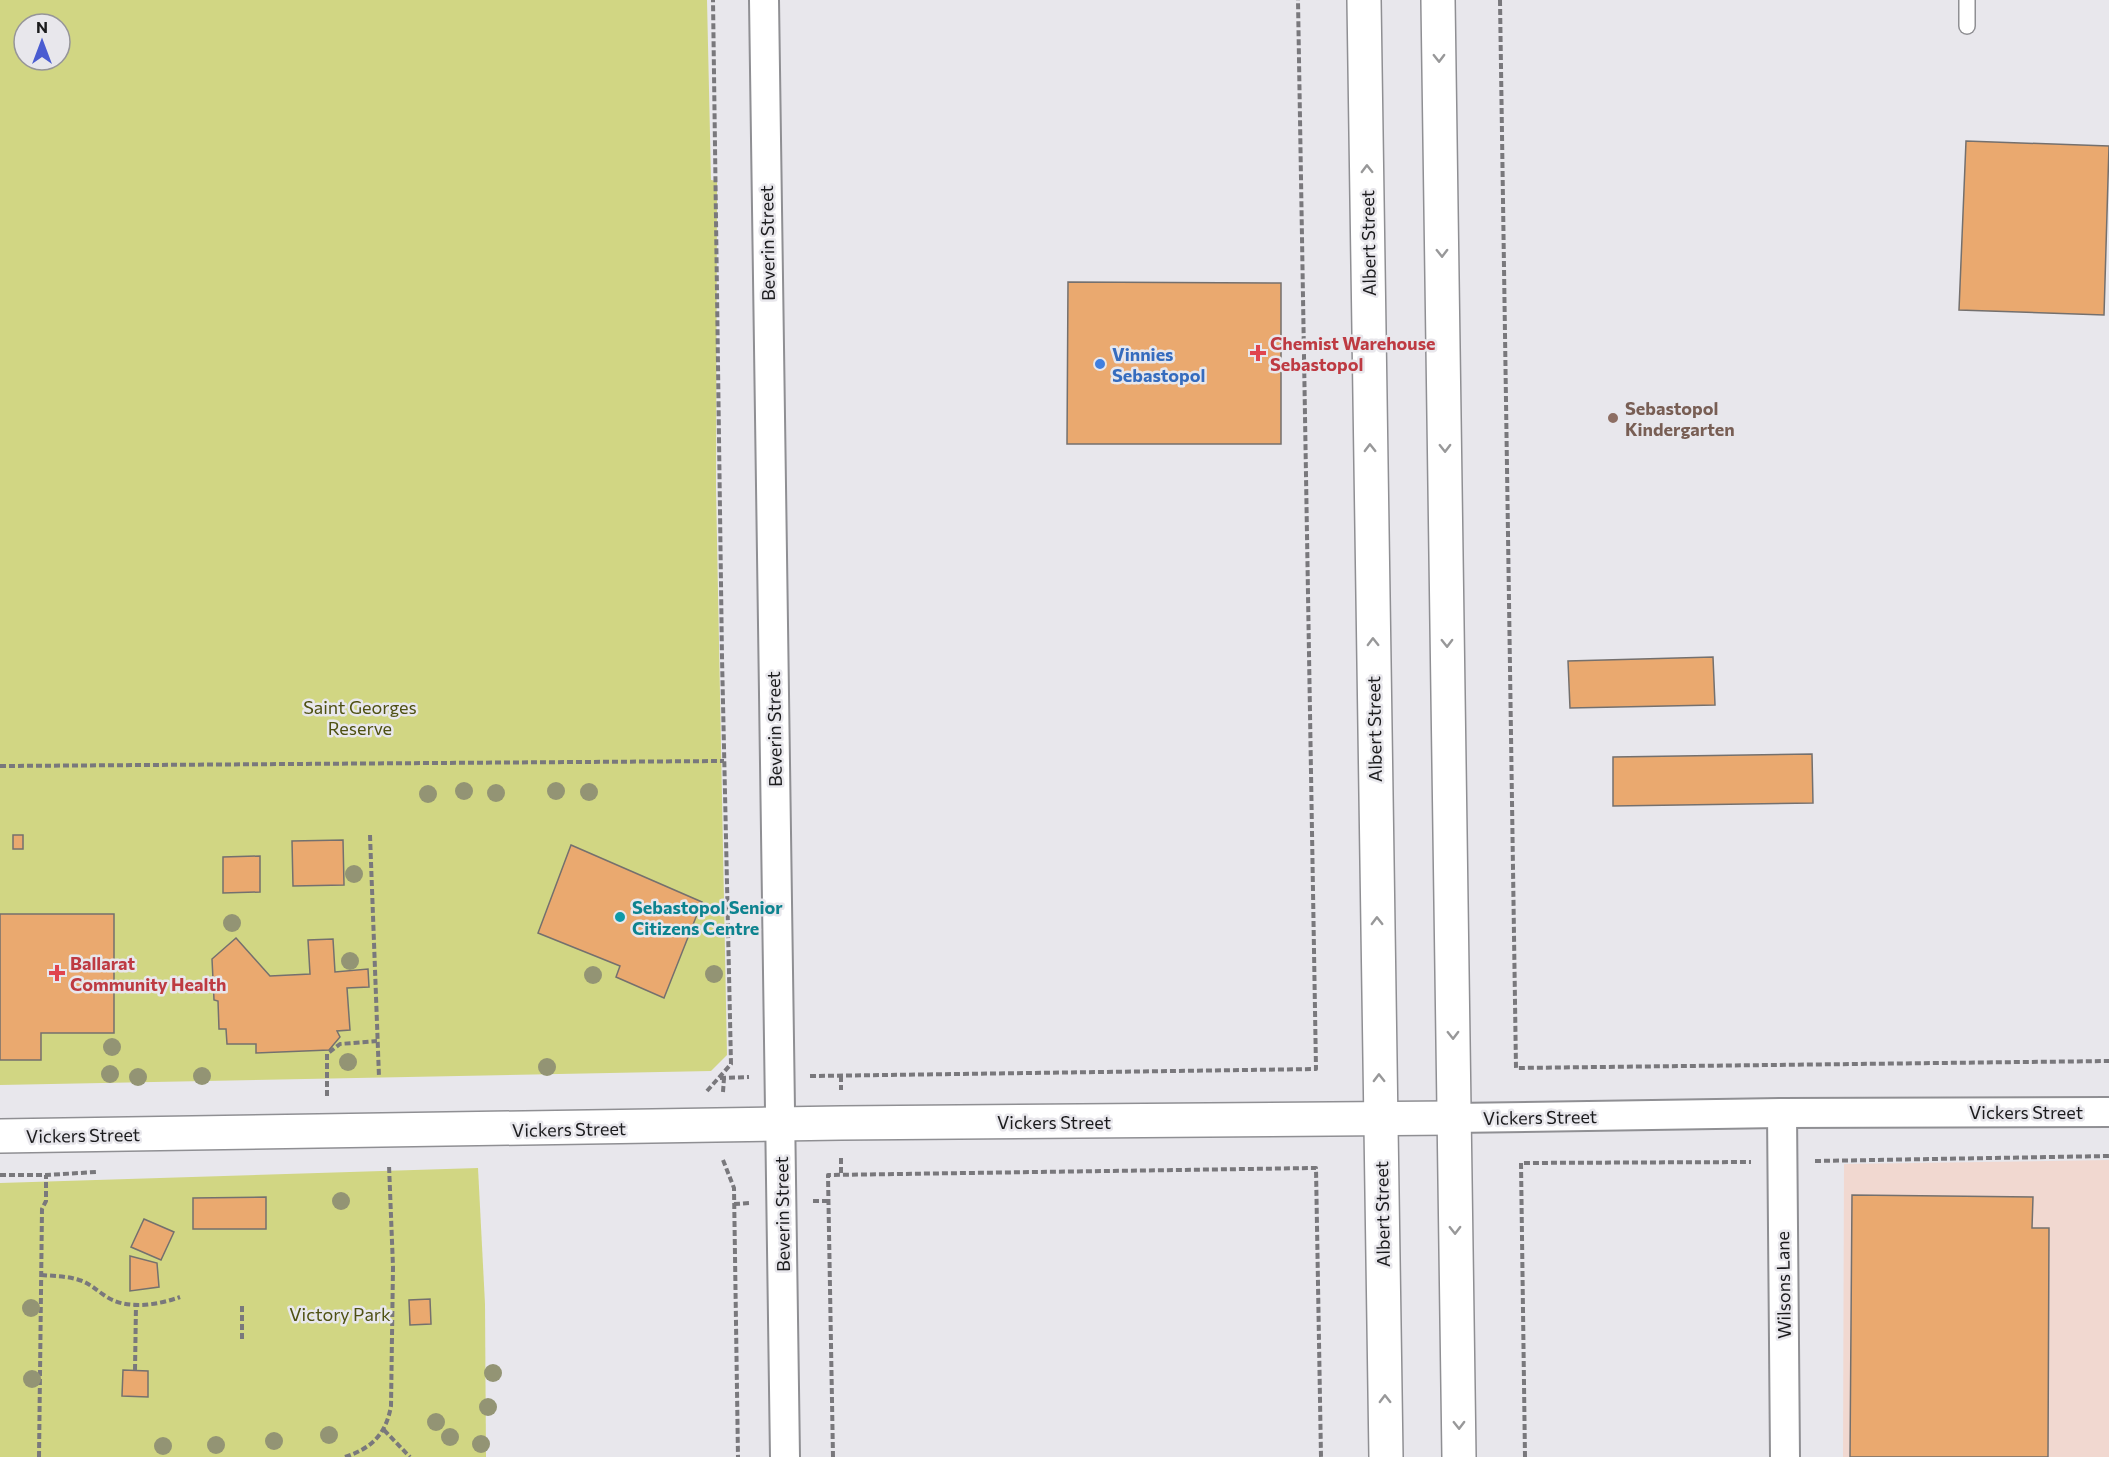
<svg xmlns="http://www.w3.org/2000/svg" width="2109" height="1457" font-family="Commissioner,sans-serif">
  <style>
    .commercial { fill: #f1d8d0 }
    .green { fill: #d1d683; fill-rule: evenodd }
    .building { fill: #eaa96f; stroke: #74706e; stroke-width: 1.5 }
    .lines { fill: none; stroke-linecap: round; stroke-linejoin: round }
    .lane-casing { stroke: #8f8f93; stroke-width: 18 }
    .street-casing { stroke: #8f8f93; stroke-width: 32 }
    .secondary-casing { stroke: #8f8f93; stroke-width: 36 }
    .highway-casing { stroke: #8f8f93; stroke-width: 36 }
    .path { stroke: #79787c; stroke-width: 4; stroke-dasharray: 6 3; stroke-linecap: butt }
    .lane { stroke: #fff; stroke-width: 15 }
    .street { stroke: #fff; stroke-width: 28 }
    .secondary { stroke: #fff; stroke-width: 33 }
    .highway { stroke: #fff; stroke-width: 33 }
    .tree { fill: #939474 }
    .oneway { stroke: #989899 }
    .health-dot { fill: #e0444e; stroke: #e8e7ec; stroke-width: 2 }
    .shop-dot { fill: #3f7fe0; stroke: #e8e7ec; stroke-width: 2 }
    .education-dot { fill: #8d6e63; stroke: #e8e7ec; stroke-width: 2 }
    .culture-dot { fill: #0f9aa8; stroke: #e8e7ec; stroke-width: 2 }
    .labels { text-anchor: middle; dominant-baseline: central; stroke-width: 5; stroke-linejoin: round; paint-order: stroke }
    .street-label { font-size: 18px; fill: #1b1b1d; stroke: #e8e7ec }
    .health-label { font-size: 18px; font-weight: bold; fill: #be3a42; stroke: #e8e7ec; text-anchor: start }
    .shop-label { font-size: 18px; font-weight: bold; fill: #366cbe; stroke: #e8e7ec; text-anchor: start }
    .education-label { font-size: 18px; font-weight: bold; fill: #785e54; stroke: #e8e7ec; text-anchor: start }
    .park-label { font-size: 18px; fill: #4e5012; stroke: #e8e7ec }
    .culture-label { font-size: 18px; font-weight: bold; fill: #0d838f; stroke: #e8e7ec; text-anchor: start }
  </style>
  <rect width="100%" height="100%" fill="#e8e7ec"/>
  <!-- commercial -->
  <polygon class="commercial" points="2109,1160 2109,1457 1843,1457 1844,1164"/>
  <!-- green -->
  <g class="green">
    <path d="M0,0H707L711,180L717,181L716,488L727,1055L711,1071L0,1085ZM24,24H60V60H24Z"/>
    <polygon points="478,1168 485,1304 486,1457 0,1457 0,1183"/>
  </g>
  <!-- building -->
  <g class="building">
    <polygon points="1966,141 2109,146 2104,315 1959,310"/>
    <polygon points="1068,282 1281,283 1281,444 1067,444"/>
    <polygon points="1713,657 1715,705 1570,708 1568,661"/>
    <polygon points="1812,754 1813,803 1613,806 1613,757"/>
    <rect x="13" y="835" width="10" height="14"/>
    <polygon points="343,840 344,885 293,886 292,841"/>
    <polygon points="571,845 702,902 664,998 616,977 620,966 538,933"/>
    <polygon points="260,856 260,892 223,893 223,857"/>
    <polygon points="0,914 114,914 114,1033 41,1033 41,1060 0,1060"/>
    <polygon points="236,938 270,976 310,974 308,940 333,939 335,972 368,969 369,987 347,988 350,1030 337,1031 340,1037 329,1050 256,1053 256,1044 227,1044 226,1029 219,1029 218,1001 214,1000 212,959"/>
    <polygon points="1852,1195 2033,1197 2032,1228 2049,1228 2048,1457 1850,1457"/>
    <polygon points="266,1197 266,1229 193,1229 193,1198"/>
    <polygon points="144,1219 174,1232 161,1260 131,1247"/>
    <polygon points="130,1256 157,1263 159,1287 130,1291"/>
    <polygon points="430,1299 431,1324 410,1325 409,1300"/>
    <polygon points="123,1370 148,1371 148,1397 122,1396"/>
  </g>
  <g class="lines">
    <!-- lane casing -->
    <g class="lane-casing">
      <polyline id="lane" points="1967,26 1967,0"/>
    </g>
    <!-- street casing -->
    <g class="street-casing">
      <g id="street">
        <polyline points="764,0 785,1457"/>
        <polyline points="1782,1113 1785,1457"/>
        <polyline points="1453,1118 1782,1113 2109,1112"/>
      </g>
    </g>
    <!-- secondary casing -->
    <g class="secondary-casing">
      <polyline id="secondary" points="0,1136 841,1123 1453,1118"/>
    </g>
    <!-- highway casing -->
    <g class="highway-casing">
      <g id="highway">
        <polyline points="1364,0 1386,1457"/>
        <polyline points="1438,0 1459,1457"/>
      </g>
    </g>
    <!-- path -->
    <g class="path">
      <polyline points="1500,0 1516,1068 2109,1061"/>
      <polyline points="0,766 724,761"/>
      <polyline points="370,835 379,1077"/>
      <polyline points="810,1076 1316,1069 1298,0"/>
      <polyline points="841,1076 841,1090"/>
      <polyline points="720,1078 749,1077"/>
      <polyline points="707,1091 731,1064 722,657 713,0"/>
      <polyline points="723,1092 724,1078"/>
      <polyline points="327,1096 327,1054 340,1044 377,1041"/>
      <polyline points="841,1158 841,1175"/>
      <polyline points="723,1160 734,1188 738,1457"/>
      <polyline points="1815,1161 2109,1156"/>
      <polyline points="0,1175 46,1175 96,1172"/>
      <polyline points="813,1201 828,1201"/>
      <polyline points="734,1204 751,1203"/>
      <path d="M41,1275C54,1276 67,1276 79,1280C90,1283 97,1291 107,1297C127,1310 158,1305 180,1297"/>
      <polyline points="242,1306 242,1339"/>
      <polyline points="135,1370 136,1304"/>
      <polyline points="384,1430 410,1457"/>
      <polyline points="39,1457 42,1209 46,1201 46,1175"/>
      <path d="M345,1457C372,1448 386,1434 391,1406L393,1267L389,1165"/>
      <polyline points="833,1457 828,1175 1316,1168 1321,1457"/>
      <polyline points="1525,1457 1521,1163 1751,1162"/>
    </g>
    <!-- lane -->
    <use href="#lane" class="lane"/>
    <!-- street -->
    <use href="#street" class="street"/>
    <!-- secondary -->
    <use href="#secondary" class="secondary"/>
    <!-- highway -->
    <use href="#highway" class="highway"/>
  </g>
  <!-- trees -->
  <g class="tree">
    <circle cx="464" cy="791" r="9"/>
    <circle cx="556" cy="791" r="9"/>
    <circle cx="589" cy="792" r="9"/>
    <circle cx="496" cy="793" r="9"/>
    <circle cx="428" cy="794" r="9"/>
    <circle cx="354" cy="874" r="9"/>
    <circle cx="232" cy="923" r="9"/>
    <circle cx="350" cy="961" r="9"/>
    <circle cx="714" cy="974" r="9"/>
    <circle cx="593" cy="975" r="9"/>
    <circle cx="112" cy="1047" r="9"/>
    <circle cx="348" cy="1062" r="9"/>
    <circle cx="547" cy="1067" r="9"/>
    <circle cx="110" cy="1074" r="9"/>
    <circle cx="202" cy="1076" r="9"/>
    <circle cx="138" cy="1077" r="9"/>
    <circle cx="341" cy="1201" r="9"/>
    <circle cx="31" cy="1308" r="9"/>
    <circle cx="493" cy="1373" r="9"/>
    <circle cx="32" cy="1379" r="9"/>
    <circle cx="488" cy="1407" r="9"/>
    <circle cx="436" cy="1422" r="9"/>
    <circle cx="329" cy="1435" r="9"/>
    <circle cx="450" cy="1437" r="9"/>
    <circle cx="274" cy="1441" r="9"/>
    <circle cx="481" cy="1444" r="9"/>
    <circle cx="216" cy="1445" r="9"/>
    <circle cx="163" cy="1446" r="9"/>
  </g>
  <!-- one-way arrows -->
  <defs><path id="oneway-chevron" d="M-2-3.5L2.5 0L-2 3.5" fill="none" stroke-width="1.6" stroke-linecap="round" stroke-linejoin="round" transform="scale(1.5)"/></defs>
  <g class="oneway">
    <use href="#oneway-chevron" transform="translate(1439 58) rotate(89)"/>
    <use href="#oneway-chevron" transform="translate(1367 169) rotate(-91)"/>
    <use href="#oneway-chevron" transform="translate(1442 253) rotate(89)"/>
    <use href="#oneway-chevron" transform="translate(1370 448) rotate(-91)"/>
    <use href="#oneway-chevron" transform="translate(1445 448) rotate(89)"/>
    <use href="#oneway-chevron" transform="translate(1373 642) rotate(-91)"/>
    <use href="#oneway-chevron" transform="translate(1447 643) rotate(89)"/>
    <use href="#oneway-chevron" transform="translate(1377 921) rotate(-91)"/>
    <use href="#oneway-chevron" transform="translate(1453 1035) rotate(89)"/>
    <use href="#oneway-chevron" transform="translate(1379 1078) rotate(-91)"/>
    <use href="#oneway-chevron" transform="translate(1455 1230) rotate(89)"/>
    <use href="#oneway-chevron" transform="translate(1385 1399) rotate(-91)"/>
    <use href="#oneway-chevron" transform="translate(1459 1425) rotate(89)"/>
  </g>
  <!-- markers -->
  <g class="health-dot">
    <path d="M1255 344h6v6h6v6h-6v6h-6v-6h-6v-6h6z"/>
    <path d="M54 964h6v6h6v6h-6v6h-6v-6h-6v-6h6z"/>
  </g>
  <circle class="shop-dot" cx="1100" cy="364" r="6"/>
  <circle class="education-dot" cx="1613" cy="418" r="6"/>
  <circle class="culture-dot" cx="620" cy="917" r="6"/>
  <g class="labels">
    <!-- street labels -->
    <g class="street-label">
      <text transform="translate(767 243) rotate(-91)">Beverin Street</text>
      <text transform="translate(1368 243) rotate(-91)">Albert Street</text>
      <text transform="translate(774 729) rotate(-91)">Beverin Street</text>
      <text transform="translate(1374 729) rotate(-91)">Albert Street</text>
      <text x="2026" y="1112">Vickers Street</text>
      <text transform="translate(1540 1117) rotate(-1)">Vickers Street</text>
      <text x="1054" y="1122">Vickers Street</text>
      <text transform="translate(569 1129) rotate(-1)">Vickers Street</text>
      <text transform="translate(83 1135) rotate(-1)">Vickers Street</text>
      <text transform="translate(782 1214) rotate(-91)">Beverin Street</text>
      <text transform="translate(1382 1214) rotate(-91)">Albert Street</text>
      <text transform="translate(1783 1285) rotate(-91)">Wilsons Lane</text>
    </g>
    <!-- health labels -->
    <g class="health-label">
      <text x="1270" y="343">Chemist Warehouse<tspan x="1270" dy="21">Sebastopol</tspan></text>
      <text x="70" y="963">Ballarat<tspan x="70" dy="21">Community Health</tspan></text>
    </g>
    <!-- shop labels -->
    <g class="shop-label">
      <text x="1112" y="354">Vinnies<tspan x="1112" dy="21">Sebastopol</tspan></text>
    </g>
    <!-- education labels -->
    <g class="education-label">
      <text x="1625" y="408">Sebastopol<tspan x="1625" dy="21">Kindergarten</tspan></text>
    </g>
    <!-- park labels -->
    <g class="park-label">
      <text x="360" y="707">Saint Georges<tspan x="360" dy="21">Reserve</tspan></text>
      <text x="340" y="1314">Victory Park</text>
    </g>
    <!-- culture labels -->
    <g class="culture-label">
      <text x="632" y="907">Sebastopol Senior<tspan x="632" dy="21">Citizens Centre</tspan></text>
    </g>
  </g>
  <!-- north arrow -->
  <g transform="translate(42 42)"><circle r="28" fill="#e8e7ec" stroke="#969599" stroke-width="1.5"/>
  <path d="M0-4.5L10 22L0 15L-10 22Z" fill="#4a5cd1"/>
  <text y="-9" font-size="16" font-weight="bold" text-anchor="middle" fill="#1b1b1d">N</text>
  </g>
</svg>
